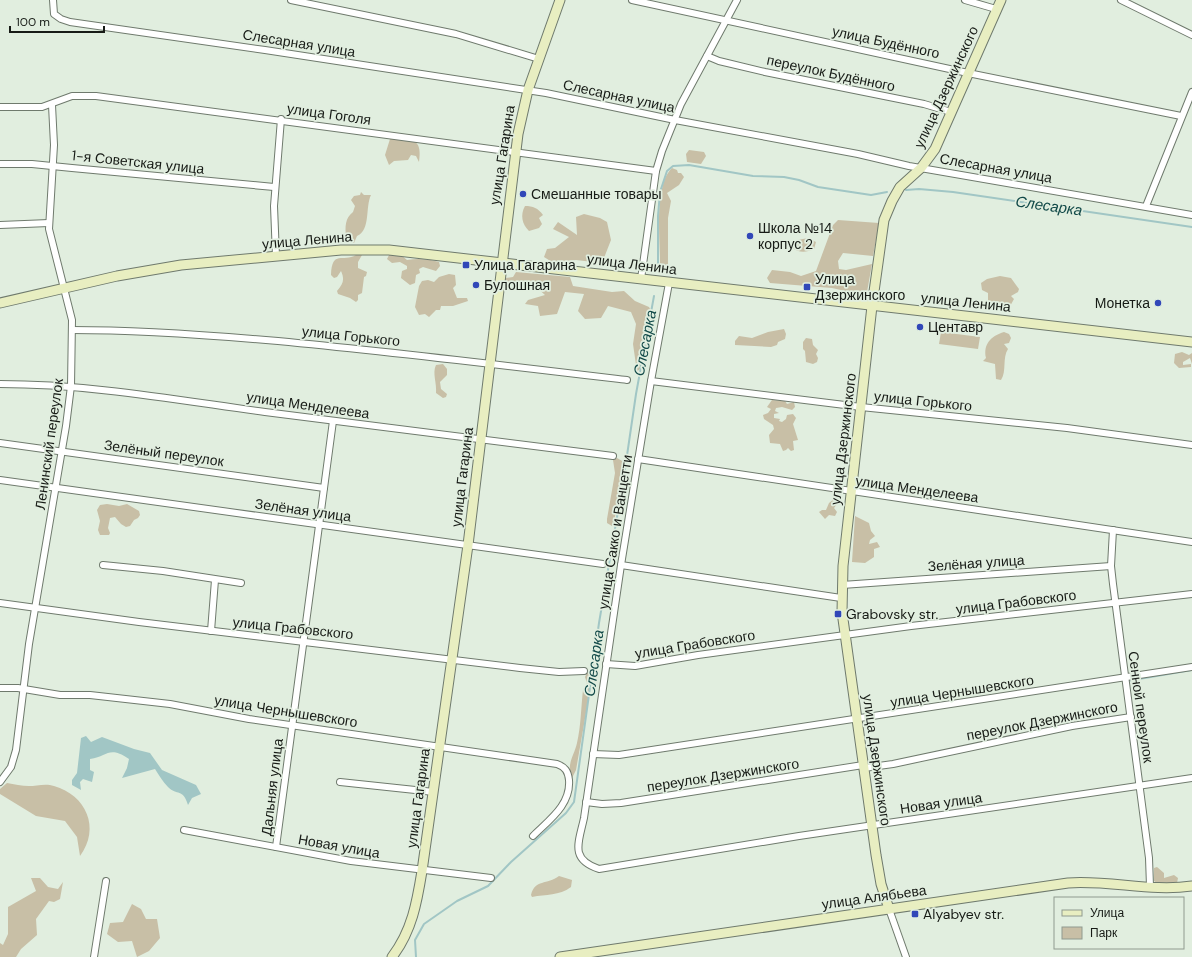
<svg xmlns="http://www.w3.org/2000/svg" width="1192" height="957" font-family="'DM Sans',sans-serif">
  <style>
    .green { fill: #c8bfa6 }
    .water { fill: #a1c6c5 }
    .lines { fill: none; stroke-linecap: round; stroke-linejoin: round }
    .stream { stroke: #a1c6c5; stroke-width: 2 }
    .street-casing { stroke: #6f7a6d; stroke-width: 8 }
    .secondary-casing { stroke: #6f7a6d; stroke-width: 11 }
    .street { stroke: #fff; stroke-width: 6 }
    .secondary { stroke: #e8eec1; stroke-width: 9 }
    .poi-dot { fill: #3147b8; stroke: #e1eedf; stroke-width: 1.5 }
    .labels { text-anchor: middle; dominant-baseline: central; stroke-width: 3.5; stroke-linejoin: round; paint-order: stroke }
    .street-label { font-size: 14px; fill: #171b16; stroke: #e1eedf }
    .poi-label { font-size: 14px; fill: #171b16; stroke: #e1eedf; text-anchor: start }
    .water-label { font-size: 15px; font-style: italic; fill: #114948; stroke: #e1eedf }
  </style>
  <rect width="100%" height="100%" fill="#e1eedf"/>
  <!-- green -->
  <g class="green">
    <path d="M390,139C410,139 423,136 419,162L416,156L411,155L408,160L394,161L389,165L385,155Z"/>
    <polygon points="689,150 704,152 706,156 701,164 687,162 686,154"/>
    <path d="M672,168L677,170L678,173H681L684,177L679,185L667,193L671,201L668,218V267L660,265V261C660,238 654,185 672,168Z"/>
    <path d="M361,192L364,195H371C365,207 371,230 357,236L354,243L350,241L351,235L346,236C345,227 345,218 353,212L355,206L351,200L354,196L360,195Z"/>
    <path d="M525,206C533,206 538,208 543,215L539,218L542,224L539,228L529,231C522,224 520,215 525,206Z"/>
    <polygon points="584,214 600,218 607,222 611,240 602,263 576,260 552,262 544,257 547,249 555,248 569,237 553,229 558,222 577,235 576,217"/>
    <polygon points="838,220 879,223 873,256 843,253 838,261 839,269 846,270 872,264 867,292 854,293 832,288 770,283 767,278 772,270 790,272 801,276 816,271 833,225"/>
    <path d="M808,238L816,242L814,249C805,253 799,253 791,247L798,240Z"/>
    <path d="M356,255H362L358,262V268L367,272L366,276L364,277L362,293L358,295V300L356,302L350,298L338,294L337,291C343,284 345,280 341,271L337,277L334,278L331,275C332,249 343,263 356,255Z"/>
    <path d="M389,255H401L407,260C418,258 429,259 439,262L440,266L436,271L423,267L419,269L420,273L416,275L415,283L410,285L401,278L402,271L407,269V266L400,262L392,263L387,259Z"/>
    <polygon points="516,272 570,277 573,286 612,292 624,291 635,301 649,307 654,317 653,338 647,348 644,364 637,372 633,344 636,324 631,312 608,306 601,318 585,319 578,311 584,294 565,292 557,314 540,316 538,306 525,304 528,300 545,295 534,285 514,282 504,291 505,278 513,277"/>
    <polygon points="449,274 455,275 456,285 453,288 457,298 467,298 468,301 453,306 441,306 440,310 436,310 429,317 425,314 419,315 415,307 419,286 422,281 428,280 434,282 439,277"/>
    <polygon points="1000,276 1011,278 1019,289 1018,292 1011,296 1014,299 1009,308 993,307 988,302 988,293 982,290 981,283 987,279"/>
    <polygon points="784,329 786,334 785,339 778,342 777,345 771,347 735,345 735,341 739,336 752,338 768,332"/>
    <polygon points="941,332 980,337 978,349 939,344"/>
    <path d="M1004,332L1009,334L1011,338L1009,343L1004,344L1008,349C1002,358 1007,371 1001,380L996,379L995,364L983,361L986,358C983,344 991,336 1004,332Z"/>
    <polygon points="806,338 812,339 813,345 818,350 816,354 818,358 817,362 813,364 806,362 805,351 803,349 803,342"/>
    <polygon points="1182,352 1189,355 1192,353 1192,364 1190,358 1183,362 1183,365 1191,364 1191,367 1179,368 1174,363 1175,354"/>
    <path d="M443,364L447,369V375L440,382L441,389L447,394L446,397L443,398L436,393C437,383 432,373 436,365Z"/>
    <polygon points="772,400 785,401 787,404 794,402 795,407 792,410 782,407 776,408 775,411 779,413 774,414 774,418 780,419 779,421 782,422 786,419 787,415 793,414 796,418 793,424 798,440 793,441 794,450 791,451 788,448 786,450 783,451 780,444 770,443 769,435 774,429 773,425 764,419 763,415 768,413 771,409 767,407"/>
    <polygon points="617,458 624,462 614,523 612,526 607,523 607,519 615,473 613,460"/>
    <polygon points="834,499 837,504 834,508 837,512 835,516 829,515 825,519 819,512 822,510 826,510 829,503"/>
    <polygon points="107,504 119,506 127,504 139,511 140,515 138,518 134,520 130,526 126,527 121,524 115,517 110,518 108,528 110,533 109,535 100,535 98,530 100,521 97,510 100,505"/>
    <polygon points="855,516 869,523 871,531 875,536 870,540 869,544 877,542 880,547 874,549 874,557 865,563 852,562"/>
    <path d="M591,672L589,696L576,770L572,778C566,764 574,756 577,743C581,726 581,707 583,690L587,683L585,677L587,673Z"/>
    <path d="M7,783C14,784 22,786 29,786C36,786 46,783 54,786C86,795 101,828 80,856L77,837L65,821L36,816L0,794V789Z"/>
    <path d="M1157,867L1164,873V878L1174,875L1178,878L1177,883C1169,884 1161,887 1154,881V868Z"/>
    <path d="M559,876L572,880L571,887C559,896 546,894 532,897L531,895C535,879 547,885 559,876Z"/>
    <polygon points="31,878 40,878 48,887 58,889 63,882 60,899 54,902 49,901 36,919 37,935 21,949 16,957 0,957 0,943 3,945 8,934 8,907 36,891"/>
    <polygon points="132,904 141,909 146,919 157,919 160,938 149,951 137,957 132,941 118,942 107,934 110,923 123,922"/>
  </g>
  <!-- water -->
  <path class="water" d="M86,736L91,742L102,737L134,749L150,753L162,770L196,785L201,794L192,798L188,805C183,788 177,796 168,787C163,782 159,775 155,769L122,778L127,768L129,759C108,745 108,757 90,759V770L94,772L92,782L83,779L80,782L81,790L72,785V780L77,773L81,738Z"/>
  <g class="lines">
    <!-- stream -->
    <g class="stream">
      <polyline points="906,190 919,189 953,192 1192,227"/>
      <polyline points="658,267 658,216 660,192 667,171 673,166 689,165 753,176 784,177 799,180 818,187 871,195 887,192"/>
      <polyline points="1127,681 1192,670"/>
      <polyline points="416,957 415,940 424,924 457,901 488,886 511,862 566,813 574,802 599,623 624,476 636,394 654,296"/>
    </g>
    <!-- street casing -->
    <g class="street-casing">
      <g id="street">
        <polyline points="53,0 54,14 61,19 70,22 265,50 546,93 675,120 858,154 909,166 1192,215"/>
        <polyline points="291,0 456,34 539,59"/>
        <polyline points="632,0 968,73 1181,116"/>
        <polyline points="965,0 996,9"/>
        <polyline points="1121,0 1192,35"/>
        <polyline points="707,56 719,61 765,72 924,104 951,112"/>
        <polyline points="0,107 42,107 72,96 96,96 656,171"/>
        <polyline points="0,164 32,164 72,168 274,187"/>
        <polyline points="1146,206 1192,92"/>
        <polyline points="0,225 49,223"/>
        <polyline points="276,256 274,206 281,119"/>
        <polyline points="641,279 656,171 662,151 681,104 737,0"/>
        <path d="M669,283L651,381L621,565L584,818C579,842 569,859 599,869L799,836L1192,778"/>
        <path d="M72,330C141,330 209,335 278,341C394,352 510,366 627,380"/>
        <polyline points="651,381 861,407 1067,428 1192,445"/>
        <path d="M0,384C89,384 177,400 265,412C381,427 497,442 613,456"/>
        <polyline points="0,443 324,488"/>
        <polyline points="638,459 1192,542"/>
        <polyline points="0,480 603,564"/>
        <polyline points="1113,530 1111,566 1113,584 1149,858 1150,886"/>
        <polyline points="103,565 163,571 241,583"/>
        <polyline points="621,565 841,598"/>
        <polyline points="842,585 1111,566"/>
        <polyline points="0,603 139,622 520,668 559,672 584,671"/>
        <polyline points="211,631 215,580"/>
        <polyline points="606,664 635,666 698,655 911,626 1192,594"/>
        <path d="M0,688H18L60,695H90L170,704L249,719L557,764C565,767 568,771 569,780C571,805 549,820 533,836"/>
        <polyline points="593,754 619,755 1192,667"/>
        <polyline points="864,768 893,764 1072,726 1131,717"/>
        <polyline points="0,782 11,767 16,750 29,644 66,426 71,386 72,320 49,229 54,145 52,105"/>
        <polyline points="340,782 434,792"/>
        <polyline points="586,802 602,804 621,803 863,765"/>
        <polyline points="184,830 351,861 491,878"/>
        <polyline points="276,847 333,421"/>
        <polyline points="889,909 906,957"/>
        <polyline points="94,957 106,881"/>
      </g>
    </g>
    <!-- secondary casing -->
    <g class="secondary-casing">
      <g id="secondary">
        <polyline points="0,303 117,276 181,265 341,250 389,250 1192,342"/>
        <polyline points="889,909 881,884 876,855 842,612 843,566 872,306 884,220 892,201 900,187 921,168 935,149 1001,0"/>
        <path d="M392,957C412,931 417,902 422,871L468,545L518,134L528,90L560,0"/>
        <path d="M560,957L1068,883C1110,880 1151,892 1192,886"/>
      </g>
    </g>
    <!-- street -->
    <use href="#street" class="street"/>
    <!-- secondary -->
    <use href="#secondary" class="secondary"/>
  </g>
  <!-- markers -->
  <g class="poi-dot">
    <circle cx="523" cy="194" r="4"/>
    <circle cx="750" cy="236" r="4"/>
    <rect x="462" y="261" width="8" height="8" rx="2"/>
    <circle cx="476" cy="285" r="4"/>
    <rect x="803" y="283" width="8" height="8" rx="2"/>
    <circle cx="1158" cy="303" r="4"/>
    <circle cx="920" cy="327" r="4"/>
    <rect x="834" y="610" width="8" height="8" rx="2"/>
    <rect x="911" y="910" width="8" height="8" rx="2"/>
  </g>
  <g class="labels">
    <!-- street labels -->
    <g class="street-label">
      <text transform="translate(886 42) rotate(12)">улица Будённого</text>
      <text transform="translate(299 43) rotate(9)">Слесарная улица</text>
      <text transform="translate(831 73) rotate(12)">переулок Будённого</text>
      <text transform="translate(946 87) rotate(-65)">улица Дзержинского</text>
      <text transform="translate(619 96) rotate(12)">Слесарная улица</text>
      <text transform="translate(329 114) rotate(8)">улица Гоголя</text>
      <text transform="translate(502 155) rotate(-81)">улица Гагарина</text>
      <text transform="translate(138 162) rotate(6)">1-я Советская улица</text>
      <text transform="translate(996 168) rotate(10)">Слесарная улица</text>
      <text transform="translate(307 240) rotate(-5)">улица Ленина</text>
      <text transform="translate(632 264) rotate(7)">улица Ленина</text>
      <text transform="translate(966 302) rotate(6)">улица Ленина</text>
      <text transform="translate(351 336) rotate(6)">улица Горького</text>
      <text transform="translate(923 401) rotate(6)">улица Горького</text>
      <text transform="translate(308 405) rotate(8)">улица Менделеева</text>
      <text transform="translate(843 439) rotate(-83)">улица Дзержинского</text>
      <text transform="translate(49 444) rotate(-82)">Ленинский переулок</text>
      <text transform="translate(164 453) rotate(8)">Зелёный переулок</text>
      <text transform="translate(462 477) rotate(-83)">улица Гагарина</text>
      <text transform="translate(917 489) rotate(8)">улица Менделеева</text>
      <text transform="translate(303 510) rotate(8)">Зелёная улица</text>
      <text transform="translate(615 532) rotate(-81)">улица Сакко и Ванцетти</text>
      <text transform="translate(976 563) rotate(-4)">Зелёная улица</text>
      <text transform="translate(1016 602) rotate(-7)">улица Грабовского</text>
      <text transform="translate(293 628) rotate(6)">улица Грабовского</text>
      <text transform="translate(695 644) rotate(-9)">улица Грабовского</text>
      <text transform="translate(962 691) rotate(-9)">улица Чернышевского</text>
      <text transform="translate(1141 707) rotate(82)">Сенной переулок</text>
      <text transform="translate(286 711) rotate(9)">улица Чернышевского</text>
      <text transform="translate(1042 721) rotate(-11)">переулок Дзержинского</text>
      <text transform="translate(877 760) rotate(82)">улица Дзержинского</text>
      <text transform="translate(723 775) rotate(-9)">переулок Дзержинского</text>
      <text transform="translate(272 787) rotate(-83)">Дальняя улица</text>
      <text transform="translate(418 798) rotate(-82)">улица Гагарина</text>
      <text transform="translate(941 803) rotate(-8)">Новая улица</text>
      <text transform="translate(339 846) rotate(10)">Новая улица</text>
      <text transform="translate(874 897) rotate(-8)">улица Алябьева</text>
    </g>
    <!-- poi labels -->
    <g class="poi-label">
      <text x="531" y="194">Смешанные товары</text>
      <text x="758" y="228">Школа №14<tspan x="758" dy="16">корпус 2</tspan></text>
      <text x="474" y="265">Улица Гагарина</text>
      <text x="815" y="279">Улица<tspan x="815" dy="16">Дзержинского</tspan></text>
      <text x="484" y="285">Булошная</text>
      <text x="1150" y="303" text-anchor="end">Монетка</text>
      <text x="928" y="327">Центавр</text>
      <text x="846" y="614">Grabovsky str.</text>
      <text x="923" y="914">Alyabyev str.</text>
    </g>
    <!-- water labels -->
    <g class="water-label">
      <text transform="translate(1049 206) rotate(8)">Слесарка</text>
      <text transform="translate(645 343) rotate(-79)">Слесарка</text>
      <text transform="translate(594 663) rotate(-82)">Слесарка</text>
    </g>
  </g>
  <!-- legend -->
  <rect x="1054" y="897" width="130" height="52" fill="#e1eedf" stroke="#909a8f"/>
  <rect x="1062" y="910" width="20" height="6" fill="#e8eec1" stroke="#909a8f"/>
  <text x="1090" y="917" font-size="12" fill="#171b16">Улица</text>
  <rect x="1062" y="927" width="20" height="12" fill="#c8bfa6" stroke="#909a8f"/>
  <text x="1090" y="937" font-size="12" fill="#171b16">Парк</text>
  <!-- scale -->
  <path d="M10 26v6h94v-6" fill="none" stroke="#171b16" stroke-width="2"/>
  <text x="16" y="26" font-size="12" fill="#171b16" stroke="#e1eedf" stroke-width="3" paint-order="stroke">100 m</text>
</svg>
